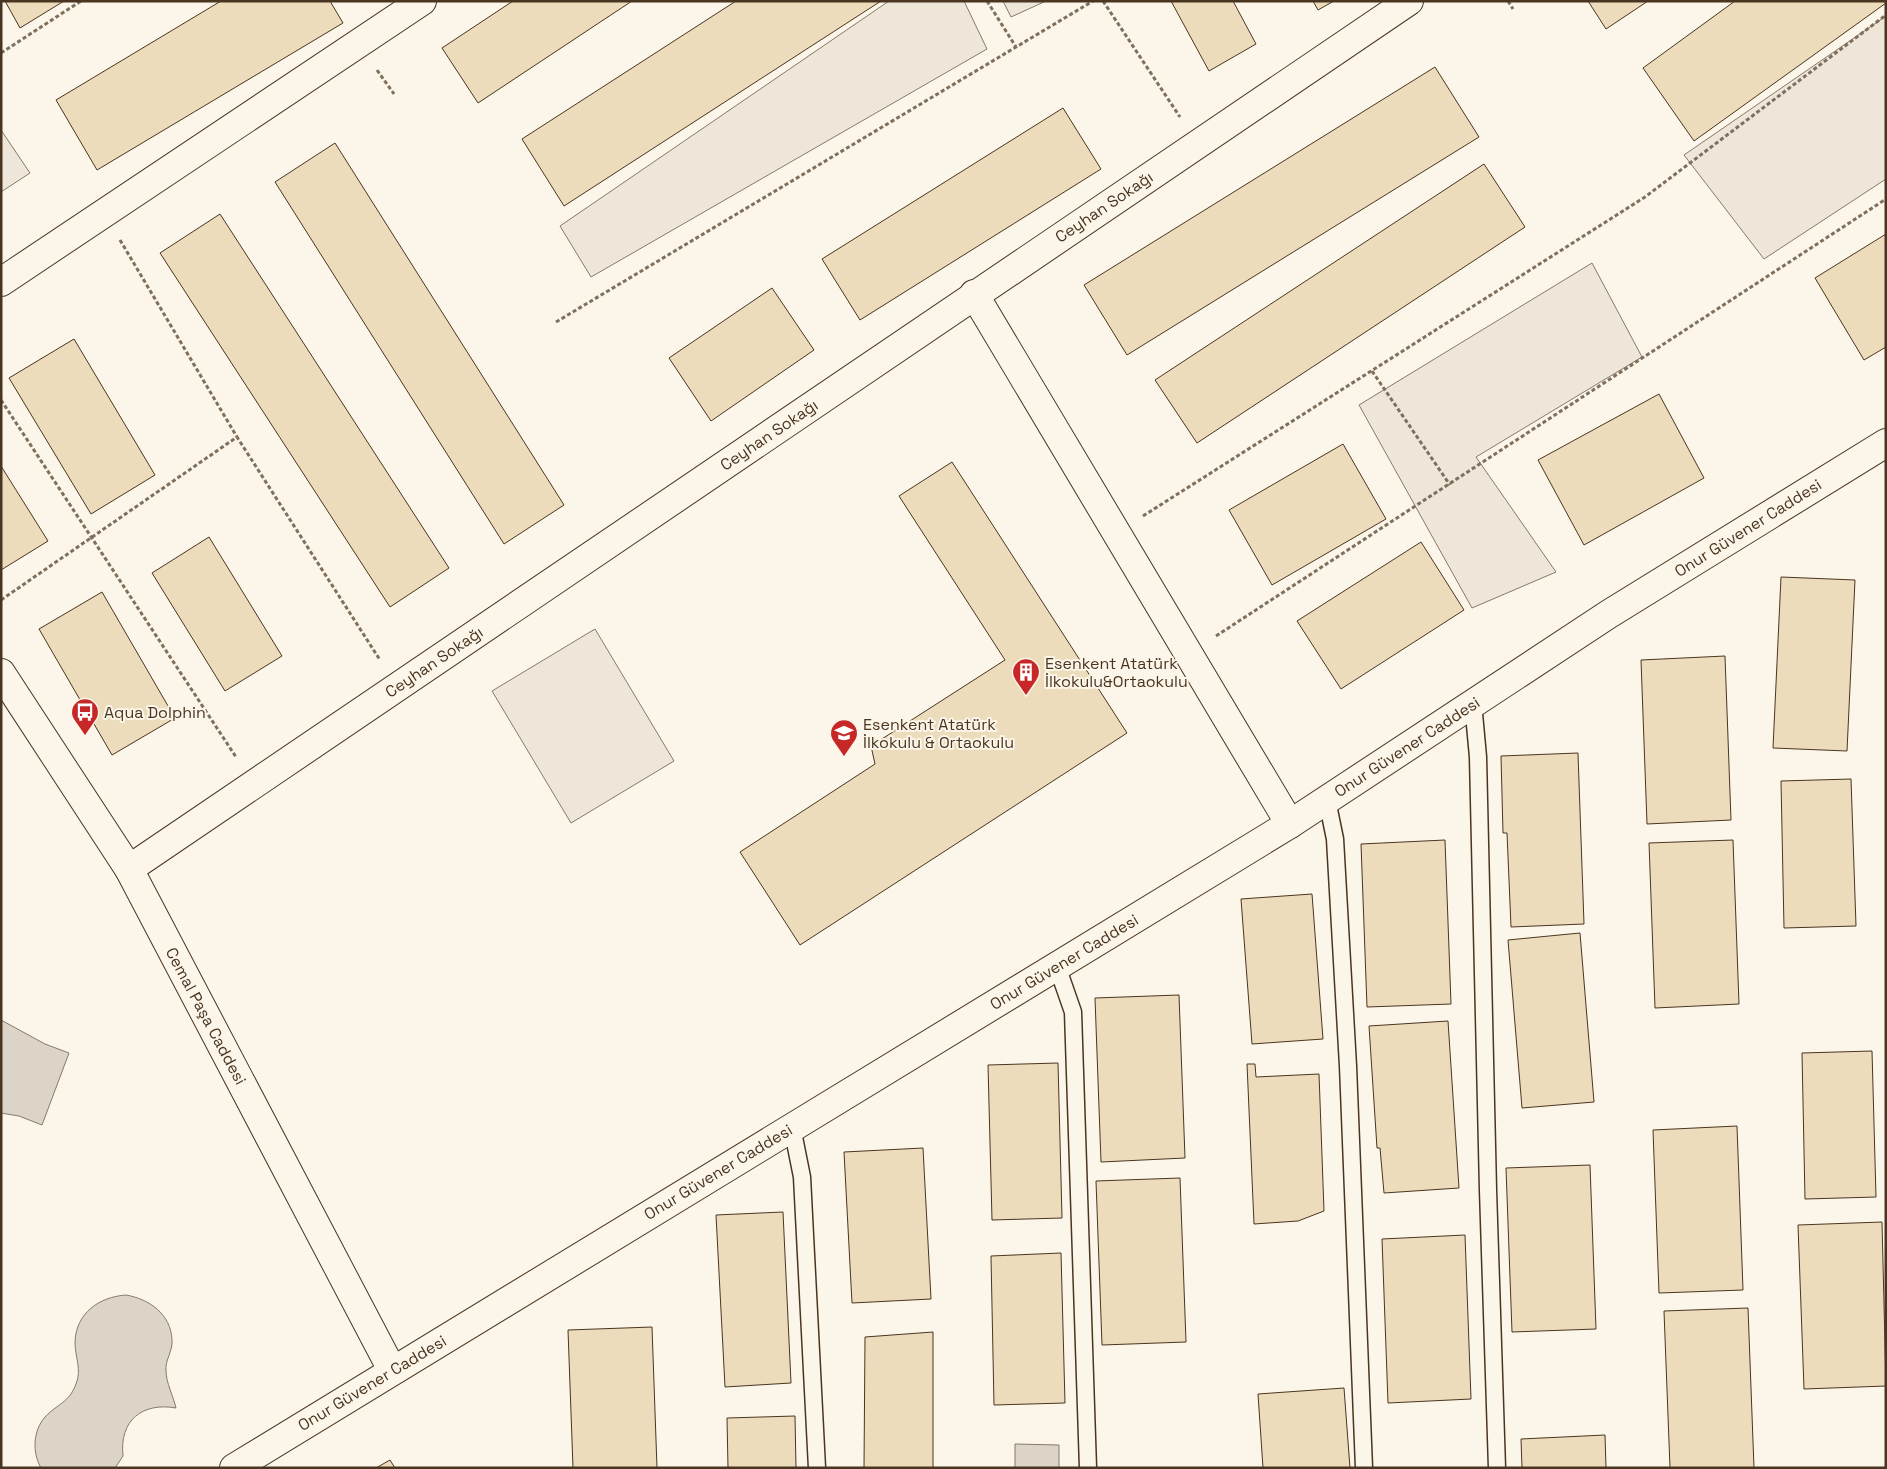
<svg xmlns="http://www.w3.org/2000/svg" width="1887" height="1469" font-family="'Space Grotesk',sans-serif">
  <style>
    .green { fill: #ede6d9; stroke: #887966 }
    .water { fill: #dcd4c6; stroke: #887966 }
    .building { fill: #ecdcbc; stroke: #4a3520 }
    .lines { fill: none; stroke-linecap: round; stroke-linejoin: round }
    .service-casing { stroke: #4a3520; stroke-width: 19 }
    .minor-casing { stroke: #4a3520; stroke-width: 30 }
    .tertiary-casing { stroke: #4a3520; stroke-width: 30 }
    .path { stroke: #7f6f5c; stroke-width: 3; stroke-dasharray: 4 2.5; stroke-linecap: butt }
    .service { stroke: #fbf6e9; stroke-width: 16 }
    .minor { stroke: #fbf6e9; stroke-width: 28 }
    .tertiary { stroke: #fbf6e9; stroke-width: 28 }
    .labels { text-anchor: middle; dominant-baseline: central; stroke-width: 4; stroke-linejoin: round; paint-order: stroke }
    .street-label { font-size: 16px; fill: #4a3520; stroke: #fbf6e9 }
    .poi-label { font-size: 16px; fill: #4a3520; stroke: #fbf6e9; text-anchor: start }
  </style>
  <rect width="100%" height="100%" fill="#fbf6e9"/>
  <!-- green -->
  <g class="green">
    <polygon points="889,1 964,1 987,49 591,277 560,226"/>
    <polygon points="1003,1 1046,1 1011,17"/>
    <polygon points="1886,16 1886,179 1764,259 1684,155"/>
    <polygon points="1,130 30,173 1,192"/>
    <polygon points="1592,263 1642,357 1476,457 1556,572 1472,608 1359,405"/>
    <polygon points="595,629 674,761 571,823 492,691"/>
  </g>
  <!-- water -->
  <g class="water">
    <polygon points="1,1020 45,1044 69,1053 42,1125 19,1116 1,1113"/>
    <path d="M126,1295C149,1299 171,1314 172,1340C173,1351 165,1360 166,1370C166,1383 173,1395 176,1408C143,1402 119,1420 123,1456L115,1468H41C32,1452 33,1431 45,1417C57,1404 69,1403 76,1384C82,1370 75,1357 75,1342C76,1313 99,1297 126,1295Z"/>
    <polygon points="1015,1444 1059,1445 1059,1468 1015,1468"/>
  </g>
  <!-- building -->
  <g class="building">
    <polygon points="5,1 64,1 20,28"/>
    <polygon points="221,1 330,1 343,23 97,170 56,100"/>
    <polygon points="513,1 632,1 478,103 442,48"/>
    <polygon points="736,1 881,1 564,206 522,139"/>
    <polygon points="1171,1 1233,1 1256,44 1209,71"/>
    <polygon points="1313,1 1334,1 1318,10"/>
    <polygon points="1588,1 1648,1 1606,29"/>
    <polygon points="1735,1 1886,1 1886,3 1694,141 1643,68"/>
    <polygon points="1435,67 1479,137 1127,355 1084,285"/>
    <polygon points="1063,108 1101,169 860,320 822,259"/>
    <polygon points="335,143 564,505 504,544 275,182"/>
    <polygon points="1484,164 1525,227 1197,443 1155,380"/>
    <polygon points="220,214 449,568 390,607 160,253"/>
    <polygon points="1886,234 1886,347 1864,360 1815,278"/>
    <polygon points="772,288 814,350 711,421 669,358"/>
    <polygon points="74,339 155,475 91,514 9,378"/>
    <polygon points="1659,394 1704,478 1584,545 1538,460"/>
    <polygon points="1343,444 1386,519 1272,585 1229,510"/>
    <polygon points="952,462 1127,733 800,945 740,852 875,764 871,746 1005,660 899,496"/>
    <polygon points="1,466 48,541 1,570"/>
    <polygon points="209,537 282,656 225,691 152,573"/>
    <polygon points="1421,542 1464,610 1341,689 1297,621"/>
    <polygon points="1781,577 1855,580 1847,751 1773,748"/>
    <polygon points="102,592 175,718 112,755 39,629"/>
    <polygon points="1725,656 1731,820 1647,824 1641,660"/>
    <polygon points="1578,753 1584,924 1511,927 1507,833 1503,833 1501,756"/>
    <polygon points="1851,779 1856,926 1784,928 1781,781"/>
    <polygon points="1445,840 1451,1004 1367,1007 1361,844"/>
    <polygon points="1733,840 1739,1004 1655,1008 1649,843"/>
    <polygon points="1312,894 1323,1039 1252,1044 1241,899"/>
    <polygon points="1580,933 1594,1102 1522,1108 1508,940"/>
    <polygon points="1179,995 1185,1158 1101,1162 1095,998"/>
    <polygon points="1448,1021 1459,1188 1384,1193 1380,1148 1377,1148 1369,1026"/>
    <polygon points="1872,1051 1876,1197 1805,1199 1802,1053"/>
    <polygon points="1058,1063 1062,1218 992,1220 988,1065"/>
    <polygon points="1247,1064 1255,1064 1256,1077 1319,1074 1324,1211 1298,1221 1254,1224"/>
    <polygon points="1737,1126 1743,1290 1659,1293 1653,1130"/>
    <polygon points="923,1148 931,1299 852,1303 844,1152"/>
    <polygon points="1590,1165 1596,1329 1512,1332 1506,1168"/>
    <polygon points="1180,1178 1186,1342 1102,1345 1096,1181"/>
    <polygon points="783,1212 791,1383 725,1387 716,1215"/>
    <polygon points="1882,1222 1886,1386 1804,1389 1798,1225"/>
    <polygon points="1465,1235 1471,1399 1388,1403 1382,1239"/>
    <polygon points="1061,1253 1065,1403 994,1405 991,1256"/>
    <polygon points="1748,1308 1754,1468 1670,1468 1664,1311"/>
    <polygon points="652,1327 657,1468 573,1468 568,1330"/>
    <polygon points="933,1332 933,1468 864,1468 865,1337"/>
    <polygon points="1344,1388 1350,1468 1263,1468 1258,1394"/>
    <polygon points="795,1416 796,1468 728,1468 727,1418"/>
    <polygon points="1605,1435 1606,1468 1522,1468 1521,1439"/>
    <polygon points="390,1460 395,1468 376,1468"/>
  </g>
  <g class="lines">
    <!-- service casing -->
    <g class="service-casing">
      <g id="service">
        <polyline points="1473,703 1478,757 1488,1190 1497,1468"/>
        <polyline points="1327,800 1335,839 1348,1066 1364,1468"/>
        <polyline points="1057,966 1073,1012 1088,1468"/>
        <polyline points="792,1127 802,1177 817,1468"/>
      </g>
    </g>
    <!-- minor casing -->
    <g class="minor-casing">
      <g id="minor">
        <polyline points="1,282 422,1"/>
        <polyline points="974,294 1290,824"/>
        <polyline points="1,673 129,869 392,1370"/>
        <polyline points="129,869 1409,1"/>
      </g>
    </g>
    <!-- tertiary casing -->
    <g class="tertiary-casing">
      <polyline id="tertiary" points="234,1468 1290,824 1609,614 1886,443"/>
    </g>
    <!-- path -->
    <g class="path">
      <polyline points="987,1 1016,47"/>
      <polyline points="1103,1 1180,117"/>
      <polyline points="1508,1 1513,9"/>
      <polyline points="1,53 81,1"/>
      <polyline points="377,70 394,94"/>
      <polyline points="120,240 237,437"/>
      <polyline points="556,322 1093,1"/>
      <polyline points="1372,371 1450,485"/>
      <polyline points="1,400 236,757"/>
      <polyline points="1143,516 1645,197 1886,15"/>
      <polyline points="1,600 237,437 380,660"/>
      <polyline points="1216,636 1886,199"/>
    </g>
    <!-- service -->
    <use href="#service" class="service"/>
    <!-- minor -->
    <use href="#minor" class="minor"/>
    <!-- tertiary -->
    <use href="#tertiary" class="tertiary"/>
  </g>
  <!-- icons -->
  <defs>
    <g id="building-pin" transform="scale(1.4375)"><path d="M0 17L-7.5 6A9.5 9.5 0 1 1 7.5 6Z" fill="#c62828" stroke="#fbf6e9"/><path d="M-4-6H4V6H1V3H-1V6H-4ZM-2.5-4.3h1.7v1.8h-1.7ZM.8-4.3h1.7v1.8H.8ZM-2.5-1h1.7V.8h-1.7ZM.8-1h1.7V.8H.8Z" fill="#fff"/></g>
    <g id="bus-pin" transform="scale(1.4375)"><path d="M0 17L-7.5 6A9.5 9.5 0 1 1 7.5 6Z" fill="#c62828" stroke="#fbf6e9"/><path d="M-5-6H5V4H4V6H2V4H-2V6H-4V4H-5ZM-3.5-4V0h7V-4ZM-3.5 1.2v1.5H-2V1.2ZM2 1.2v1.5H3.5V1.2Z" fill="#fff"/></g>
    <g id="school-pin" transform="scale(1.4375)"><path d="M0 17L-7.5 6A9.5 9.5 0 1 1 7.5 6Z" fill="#c62828" stroke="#fbf6e9"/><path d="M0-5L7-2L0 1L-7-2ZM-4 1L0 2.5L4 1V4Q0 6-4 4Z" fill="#fff"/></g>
  </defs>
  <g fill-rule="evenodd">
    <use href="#building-pin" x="1026" y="672"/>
    <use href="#bus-pin" x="85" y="712"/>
    <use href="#school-pin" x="844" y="733"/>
  </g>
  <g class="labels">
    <!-- street labels -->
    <g class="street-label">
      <text transform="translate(1104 207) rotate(-34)">Ceyhan Sokağı</text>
      <text transform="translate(769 435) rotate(-34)">Ceyhan Sokağı</text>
      <text transform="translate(1748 528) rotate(-32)">Onur Güvener Caddesi</text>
      <text transform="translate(434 662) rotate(-34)">Ceyhan Sokağı</text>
      <text transform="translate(1407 747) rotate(-33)">Onur Güvener Caddesi</text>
      <text transform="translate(1064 962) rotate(-31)">Onur Güvener Caddesi</text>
      <text transform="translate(206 1016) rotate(62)">Cemal Paşa Caddesi</text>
      <text transform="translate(718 1172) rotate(-31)">Onur Güvener Caddesi</text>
      <text transform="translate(372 1383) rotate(-31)">Onur Güvener Caddesi</text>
    </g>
    <!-- poi labels -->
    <g class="poi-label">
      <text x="1045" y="663">Esenkent Atatürk<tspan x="1045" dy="18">İlkokulu&amp;Ortaokulu</tspan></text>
      <text x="104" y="712">Aqua Dolphin</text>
      <text x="863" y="724">Esenkent Atatürk<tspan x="863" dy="18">İlkokulu &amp; Ortaokulu</tspan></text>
    </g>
  </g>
  <!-- border -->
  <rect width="1887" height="1469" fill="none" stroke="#4a3520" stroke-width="5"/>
</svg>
